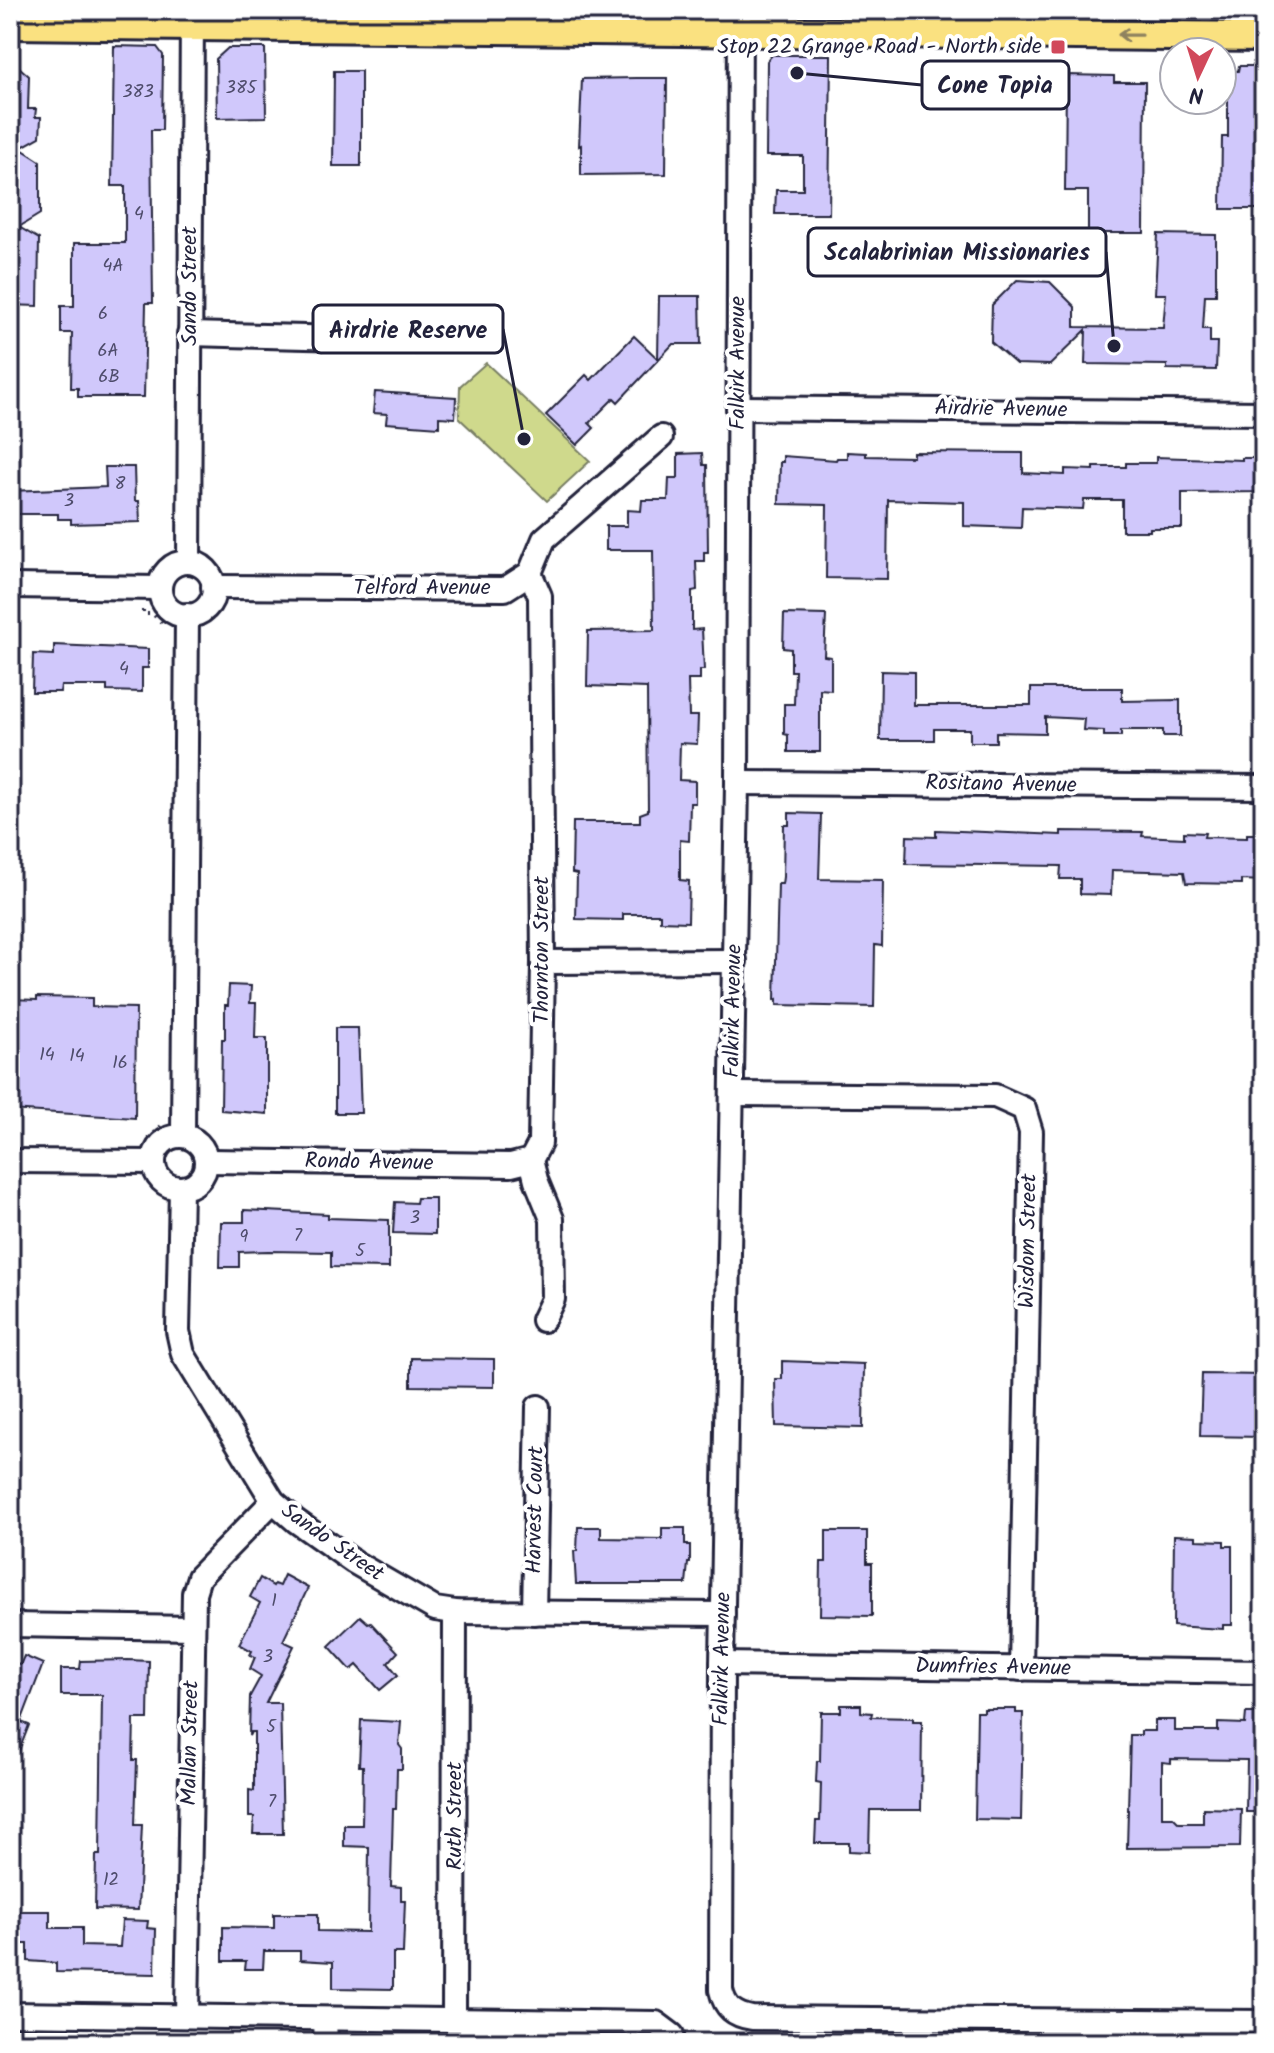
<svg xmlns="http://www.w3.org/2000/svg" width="1274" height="2053" font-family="Kalam,sans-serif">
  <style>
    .green { fill: #cfd98c; stroke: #787e64; stroke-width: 2 }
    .building { fill: #d0c8fb; stroke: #22223b; stroke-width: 2 }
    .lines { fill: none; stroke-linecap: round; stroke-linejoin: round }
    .minor-casing { stroke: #22223b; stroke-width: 28 }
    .major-casing { stroke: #22223b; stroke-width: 34 }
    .path { stroke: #22223b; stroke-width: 4; stroke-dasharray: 2 6; stroke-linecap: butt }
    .minor { stroke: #fff; stroke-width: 22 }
    .major { stroke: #fae180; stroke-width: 28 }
    .oneway { stroke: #8e825e }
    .poi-dot { fill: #d1495b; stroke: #fff; stroke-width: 3 }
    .labels { text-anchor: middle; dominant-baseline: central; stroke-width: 8; stroke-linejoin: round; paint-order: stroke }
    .number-label { font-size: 18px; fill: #4e4c6b }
    .poi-label { font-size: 22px; fill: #22223b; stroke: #fff; text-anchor: end }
    .street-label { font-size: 22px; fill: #22223b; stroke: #fff }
    .leader { fill: none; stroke: #22223b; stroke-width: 3 }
    .callout-dot { fill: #22223b; stroke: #fff; stroke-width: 3 }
    .callout { fill: #fff; stroke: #22223b; stroke-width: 3 }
    .callout-label { font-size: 24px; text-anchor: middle; font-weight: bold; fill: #22223b }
  </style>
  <rect width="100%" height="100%" fill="#fff"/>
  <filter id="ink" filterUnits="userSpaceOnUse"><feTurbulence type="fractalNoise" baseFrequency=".0125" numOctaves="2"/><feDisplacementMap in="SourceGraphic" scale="16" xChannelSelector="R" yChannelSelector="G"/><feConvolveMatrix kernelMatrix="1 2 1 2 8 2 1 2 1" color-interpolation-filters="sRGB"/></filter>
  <g filter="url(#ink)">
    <!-- green -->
    <polygon class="green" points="486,363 590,461 547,501 459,418 460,386"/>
    <!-- building -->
    <g class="building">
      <polygon points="114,46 157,47 163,55 162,130 151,130 153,303 146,303 144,397 78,397 78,388 71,388 72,333 61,333 61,306 74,306 74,243 125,243 125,186 112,186"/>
      <polygon points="228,48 265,48 266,117 217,118 216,59"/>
      <polygon points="772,55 831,55 829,214 775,214 776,190 803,190 803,156 766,156 767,61"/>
      <polygon points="10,59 29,76 28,109 36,109 35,117 41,117 40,137 20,148 40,161 40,214 19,227 39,239 38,306 10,305"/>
      <polygon points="1239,66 1260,66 1260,76 1264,76 1264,209 1221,209 1222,137 1228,137 1228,101 1225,101 1225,94 1222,94 1222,71 1238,71"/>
      <polygon points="334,71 361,71 361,166 333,166"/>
      <polygon points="1066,75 1114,76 1114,82 1145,82 1144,233 1088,233 1088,191 1065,191"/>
      <polygon points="636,78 667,78 666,174 581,175 581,145 579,146 582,79"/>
      <polygon points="1158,234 1216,235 1216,295 1205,295 1203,329 1210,329 1210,342 1217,342 1216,370 1167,369 1167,365 1085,364 1086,330 1050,365 1016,364 991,342 992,305 1017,280 1050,282 1075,307 1075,327 1163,328 1166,294 1155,294"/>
      <polygon points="659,296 700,296 701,344 673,344 618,402 614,398 589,423 594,428 577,445 546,415 586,375 591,380 634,336 658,359"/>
      <polygon points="375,392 456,397 455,418 439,417 439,427 386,423 387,414 373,413"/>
      <polygon points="847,452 866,453 866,456 913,457 913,452 1023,453 1023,473 1065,475 1065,469 1094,470 1094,467 1126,467 1126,463 1156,463 1156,457 1242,460 1242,458 1258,458 1258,492 1182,493 1182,528 1150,528 1150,531 1122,531 1122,500 1084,500 1083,509 1022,507 1021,528 964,526 964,502 888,500 887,579 826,578 827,505 779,504 780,462 783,462 783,456 836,460 837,458 847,458"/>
      <polygon points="702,453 703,465 707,465 708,552 704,552 704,561 696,561 697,590 692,591 692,630 702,629 704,670 700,670 700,680 688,680 689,716 698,716 697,744 680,743 679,780 695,781 695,803 690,803 689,841 680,840 680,880 689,881 688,922 660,921 660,914 623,914 623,920 576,919 577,874 572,873 573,822 640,822 640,814 648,811 647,688 587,686 588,631 654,630 653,550 606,550 606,526 627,526 627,510 641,511 642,500 668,500 669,478 678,478 678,454"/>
      <polygon points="105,467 134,467 135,501 139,501 140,522 71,524 71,519 58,519 58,514 10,514 10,491 106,487"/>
      <polygon points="784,614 826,615 824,656 831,657 831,690 820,689 820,752 788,752 788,735 784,734 784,704 794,704 795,671 791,671 791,649 783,648"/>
      <polygon points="54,645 148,649 148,668 142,668 142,692 107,691 107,686 61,686 60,692 32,692 33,654 54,655"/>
      <polygon points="881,671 914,672 914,705 1031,705 1031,688 1122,688 1122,701 1180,700 1180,736 1163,736 1163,730 1121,730 1121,736 1104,736 1104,731 1083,730 1084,719 1045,717 1045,733 996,732 996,742 970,742 970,729 934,729 934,740 880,740"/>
      <polygon points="789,813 821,814 819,879 883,880 882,946 875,945 874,1007 777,1005 777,999 775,1000 778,884 782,884 783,877 784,825 789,825"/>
      <polygon points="936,830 1061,835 1061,831 1143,832 1142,836 1184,838 1184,832 1205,833 1204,837 1247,838 1247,834 1264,834 1264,881 1241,880 1241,884 1186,883 1184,872 1112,870 1111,895 1080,894 1080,879 1060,879 1061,866 906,864 907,836 936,837"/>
      <polygon points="229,985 251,986 250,1003 256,1003 255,1038 267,1038 267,1114 221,1110 222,1039 225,1039 225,1005 228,1005"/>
      <polygon points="37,997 92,998 92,1007 136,1008 135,1118 10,1110 10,999 37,1000"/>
      <polygon points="335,1028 358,1028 361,1113 335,1113"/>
      <polygon points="417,1198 435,1198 435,1234 393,1233 395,1202 416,1203"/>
      <polygon points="244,1210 328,1214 328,1218 389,1220 389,1268 331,1267 331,1252 268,1251 239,1252 239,1267 220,1267 221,1222 244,1222"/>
      <polygon points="411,1358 494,1359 494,1387 411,1386"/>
      <polygon points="782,1361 864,1364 863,1428 776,1426 775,1379 782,1379"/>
      <polygon points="1202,1374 1264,1375 1264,1437 1200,1436"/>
      <polygon points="578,1527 601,1527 601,1538 662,1539 662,1528 685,1528 685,1545 690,1545 690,1563 688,1563 686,1584 576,1584 574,1551 577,1551"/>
      <polygon points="826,1531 867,1531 867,1563 872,1563 872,1616 820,1615 821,1562 826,1562"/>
      <polygon points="1174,1535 1196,1536 1196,1540 1224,1541 1224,1546 1232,1546 1232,1625 1223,1625 1223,1629 1173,1626"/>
      <polygon points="284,1575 308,1588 283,1641 294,1646 266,1703 280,1703 283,1834 253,1834 254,1817 249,1817 249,1790 254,1791 254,1732 251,1732 249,1736 250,1696 261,1676 250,1669 255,1657 250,1655 252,1651 239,1644 260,1603 250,1597 260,1578 273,1586 274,1584 279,1586"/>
      <polygon points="360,1616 368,1623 370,1622 398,1652 388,1663 398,1675 380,1690 357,1665 351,1670 329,1646"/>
      <polygon points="24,1656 43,1664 21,1722 29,1725 11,1771 10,1662 20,1665"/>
      <polygon points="128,1660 149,1661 148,1719 134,1719 133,1760 137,1760 135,1825 142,1825 138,1910 95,1909 96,1855 100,1855 102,1695 61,1695 61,1669 80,1669 81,1661"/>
      <polygon points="841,1705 861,1705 861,1712 872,1713 871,1717 913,1718 913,1721 922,1721 921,1810 870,1810 869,1852 849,1851 849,1843 815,1843 816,1821 820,1821 821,1783 816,1782 817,1761 820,1761 821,1712 841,1712"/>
      <polygon points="984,1709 1016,1709 1016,1713 1023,1713 1021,1820 975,1819 977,1712 984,1712"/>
      <polygon points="1246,1713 1264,1713 1264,1812 1246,1812 1247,1760 1171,1759 1171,1763 1162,1762 1162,1817 1173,1817 1179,1823 1203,1823 1203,1808 1241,1809 1240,1847 1127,1848 1130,1735 1141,1735 1141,1731 1155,1731 1155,1720 1175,1720 1175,1731 1218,1731 1218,1723 1245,1724"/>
      <polygon points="361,1720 401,1722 399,1745 402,1749 402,1769 397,1769 396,1809 393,1809 391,1886 401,1887 401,1900 405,1900 403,1953 393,1953 393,1989 333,1988 333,1962 300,1960 300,1951 264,1951 263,1969 245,1969 246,1961 223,1961 223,1927 274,1928 274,1914 318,1914 318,1931 368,1932 369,1847 344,1846 344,1825 362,1825 363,1766 359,1766"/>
      <polygon points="13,1911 50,1911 50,1928 82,1928 82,1946 120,1947 122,1920 148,1921 147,1928 156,1929 155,1974 56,1972 56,1963 28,1961 28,1944 18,1944 18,1940 13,1940"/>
    </g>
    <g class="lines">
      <!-- minor casing -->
      <g class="minor-casing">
        <g id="minor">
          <path d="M740,10L737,783L722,1664L721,1990C725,2008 734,2015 752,2018L1264,2022"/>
          <polyline points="1038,34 1038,10"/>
          <polyline points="189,334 427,340"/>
          <polyline points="738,408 1264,413"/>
          <polyline points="189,562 192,10"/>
          <circle cx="187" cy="589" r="27"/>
          <polyline points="530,573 540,596 543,962 540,1143 531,1160 536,1180 552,1219 553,1299 543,1320"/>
          <polyline points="10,586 160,588"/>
          <polyline points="213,587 505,589 530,573 544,539 661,437"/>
          <polyline points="737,783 1264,787"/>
          <polyline points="543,962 735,961"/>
          <polyline points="733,1094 995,1096 1024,1109 1031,1132 1021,1669"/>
          <circle cx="180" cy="1162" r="26"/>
          <polyline points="183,1136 187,615"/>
          <polyline points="10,1161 154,1162"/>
          <polyline points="207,1161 511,1165 531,1160"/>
          <polyline points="181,1189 178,1331 183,1354 273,1501 296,1521 354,1562 435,1609 455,1612 723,1614"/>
          <polyline points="534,1613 538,1407"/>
          <polyline points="10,1625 193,1628"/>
          <polyline points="722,1664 1264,1672"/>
          <polyline points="10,2014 656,2023 672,2035 673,2043"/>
          <polyline points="187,2016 194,1593 199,1577 273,1501"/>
          <polyline points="325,2020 326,2043"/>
          <polyline points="454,2020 455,1612"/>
        </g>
      </g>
      <!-- major casing -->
      <g class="major-casing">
        <polyline id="major" points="10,24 1264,37"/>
      </g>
      <!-- path -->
      <g class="path">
        <polyline points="143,610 143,614 153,614 164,626"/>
        <polyline points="149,1139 161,1126"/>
      </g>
      <!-- minor -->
      <use href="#minor" class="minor"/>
      <!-- major -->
      <use href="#major" class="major"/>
    </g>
    <!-- one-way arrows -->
    <defs><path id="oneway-shaft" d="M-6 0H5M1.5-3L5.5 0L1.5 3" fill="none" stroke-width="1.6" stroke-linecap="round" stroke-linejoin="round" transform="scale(2)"/></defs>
    <use class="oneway" href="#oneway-shaft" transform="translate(1130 35) rotate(-179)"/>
  </g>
  <!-- markers -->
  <rect class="poi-dot" x="1050" y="39" width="16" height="16" rx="4"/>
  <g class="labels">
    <!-- number labels -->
    <g class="number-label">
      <text x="241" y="88">385</text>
      <text x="138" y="92">383</text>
      <text x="139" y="214">4</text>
      <text x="113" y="266">4A</text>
      <text x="103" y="314">6</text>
      <text x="108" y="351">6A</text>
      <text x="109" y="377">6B</text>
      <text x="120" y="484">8</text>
      <text x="69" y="501">3</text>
      <text x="124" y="669">4</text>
      <text x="47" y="1055">14</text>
      <text x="77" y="1056">14</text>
      <text x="120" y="1063">16</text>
      <text x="415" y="1218">3</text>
      <text x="298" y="1236">7</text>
      <text x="244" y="1237">9</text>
      <text x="360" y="1251">5</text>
      <text x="274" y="1601">1</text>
      <text x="268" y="1657">3</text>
      <text x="271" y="1727">5</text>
      <text x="272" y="1802">7</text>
      <text x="111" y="1880">12</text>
    </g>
    <!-- poi labels -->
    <g class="poi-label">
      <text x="1042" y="47">Stop 22 Grange Road - North side</text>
    </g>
    <!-- street labels -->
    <g class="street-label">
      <text transform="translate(190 286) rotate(-90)">Sando Street</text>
      <text transform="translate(738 363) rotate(-90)">Falkirk Avenue</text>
      <text transform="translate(1001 410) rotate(1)">Airdrie Avenue</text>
      <text x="422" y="588">Telford Avenue</text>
      <text transform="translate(1001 785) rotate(1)">Rositano Avenue</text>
      <text transform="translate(542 950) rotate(-90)">Thornton Street</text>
      <text transform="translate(734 1011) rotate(-89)">Falkirk Avenue</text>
      <text transform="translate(369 1163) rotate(1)">Rondo Avenue</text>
      <text transform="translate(1029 1241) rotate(-89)">Wisdom Street</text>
      <text transform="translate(536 1510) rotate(-89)">Harvest Court</text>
      <text transform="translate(332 1543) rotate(35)">Sando Street</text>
      <text transform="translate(723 1659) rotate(-89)">Falkirk Avenue</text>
      <text transform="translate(993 1668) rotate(1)">Dumfries Avenue</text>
      <text transform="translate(191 1743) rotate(-89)">Mallan Street</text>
      <text transform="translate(455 1816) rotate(-90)">Ruth Street</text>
    </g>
  </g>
  <!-- callouts -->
  <path class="leader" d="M797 73L922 85M1114 346L1106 252M524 439L503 329"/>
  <g class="callout-dot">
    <circle cx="797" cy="73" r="8"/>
    <circle cx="1114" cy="346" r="8"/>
    <circle cx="524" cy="439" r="8"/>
  </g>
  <g class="callout">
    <rect x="922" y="61" width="147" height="48" rx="8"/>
    <rect x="808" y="228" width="298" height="48" rx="8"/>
    <rect x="313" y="305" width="190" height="48" rx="8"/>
  </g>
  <g class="callout-label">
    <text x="995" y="93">Cone Topia</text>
    <text x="957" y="260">Scalabrinian Missionaries</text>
    <text x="408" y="338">Airdrie Reserve</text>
  </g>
  <!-- margin -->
  <rect width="1274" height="2053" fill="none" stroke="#fff" stroke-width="40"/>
  <rect x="20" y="20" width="1234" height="2013" fill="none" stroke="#22223b" stroke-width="3" filter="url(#ink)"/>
  <!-- north arrow -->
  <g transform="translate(1198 76) rotate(184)"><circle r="38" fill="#ffffff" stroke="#a7a7b1" stroke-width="2"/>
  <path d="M0-6L14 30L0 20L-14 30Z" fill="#d1495b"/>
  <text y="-12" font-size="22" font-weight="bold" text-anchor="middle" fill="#22223b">N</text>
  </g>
</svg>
